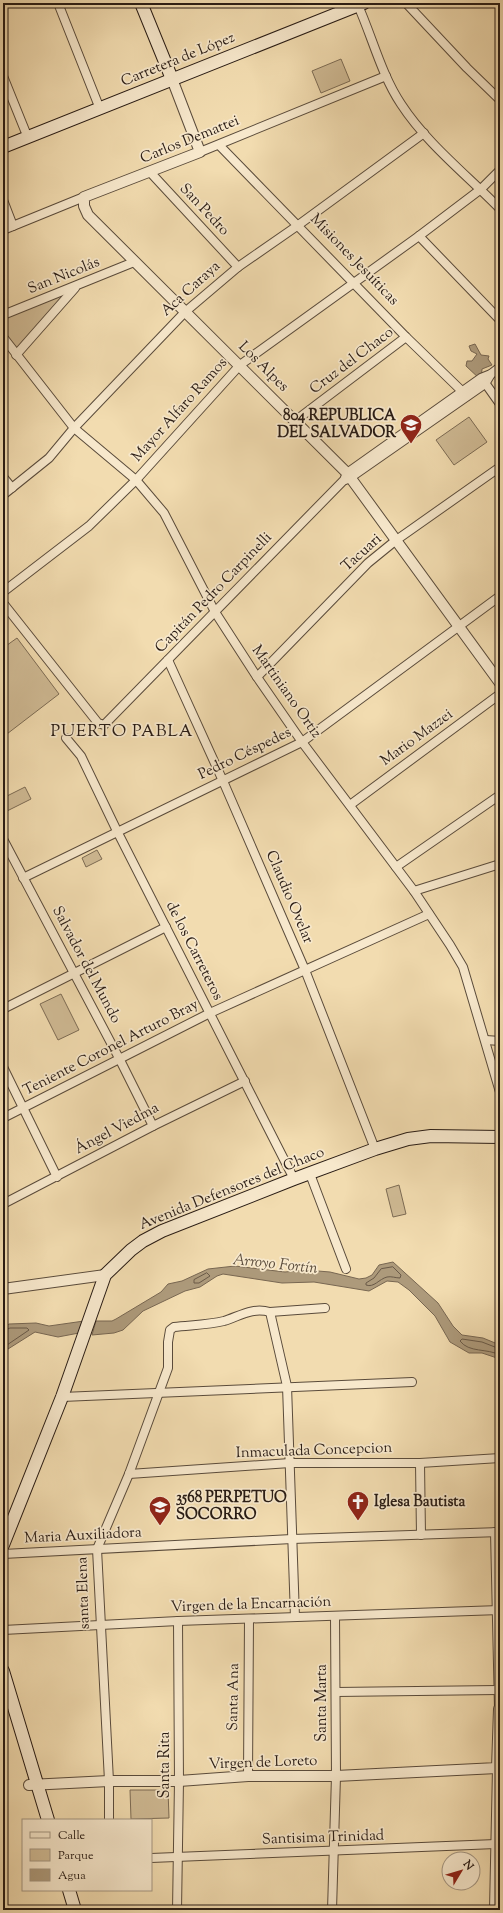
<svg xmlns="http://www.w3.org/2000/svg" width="503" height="1913" font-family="'Sorts Mill Goudy',serif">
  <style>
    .green { fill: #d0bb95; stroke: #7c6b54 }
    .water { fill: #ad9a7b; stroke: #786752 }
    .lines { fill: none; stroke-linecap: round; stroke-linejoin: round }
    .shore { stroke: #6a5a48; stroke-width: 1 }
    .minor-casing { stroke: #5a4b3b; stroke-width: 10 }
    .tertiary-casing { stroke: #5a4b3b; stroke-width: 12 }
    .secondary-casing { stroke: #281b14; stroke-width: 14 }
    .minor { stroke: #f7e8cc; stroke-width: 8 }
    .tertiary { stroke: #f7e8cc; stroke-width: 10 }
    .secondary { stroke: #f7e8cc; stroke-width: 12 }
    .labels { text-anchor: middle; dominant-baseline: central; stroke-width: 3.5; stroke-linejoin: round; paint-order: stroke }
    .street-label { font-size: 15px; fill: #281b14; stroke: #f7e8cc }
    .poi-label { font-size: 15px; font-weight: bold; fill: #281b14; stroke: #f7e8cc; text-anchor: start }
    .water-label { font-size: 16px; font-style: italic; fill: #5d4e3d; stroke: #f7e8cc }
    .quarter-label { font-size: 17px; letter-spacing: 1px; fill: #281b14; stroke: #f7e8cc }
  </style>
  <rect width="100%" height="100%" fill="#f2dcb0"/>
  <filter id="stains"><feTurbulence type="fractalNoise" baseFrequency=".005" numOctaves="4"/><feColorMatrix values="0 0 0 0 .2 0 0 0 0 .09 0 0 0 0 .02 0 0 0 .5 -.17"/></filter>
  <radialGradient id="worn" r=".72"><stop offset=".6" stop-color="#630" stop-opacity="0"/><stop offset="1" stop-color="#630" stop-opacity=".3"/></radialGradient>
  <!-- green -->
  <g class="green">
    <polygon points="341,59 350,81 321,93 312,71"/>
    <polygon points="74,288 16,354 3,335 3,316"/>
    <polygon points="469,417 487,442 454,465 436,440"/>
    <polygon points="17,638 59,694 3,737 3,648"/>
    <polygon points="25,787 31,799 3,813 3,798"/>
    <polygon points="97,850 102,859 86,867 82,858"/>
    <polygon points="61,994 79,1030 58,1040 40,1004"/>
    <polygon points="399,1185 406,1214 393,1217 386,1189"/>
    <polygon points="130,1790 168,1790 169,1818 131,1819"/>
  </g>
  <!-- water -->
  <g class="water">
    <polygon points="475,344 481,355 489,356 488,359 492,365 482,369 481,380 466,366 467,361 472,361 477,354 471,351 469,346"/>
    <polygon points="393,1262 438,1303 453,1326 462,1335 483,1338 500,1345 500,1359 482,1353 469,1353 450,1342 435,1316 409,1290 398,1282 387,1281 369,1291 314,1282 282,1283 223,1274 217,1276 200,1287 185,1291 143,1311 123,1330 114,1333 92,1335 96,1321 112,1321 116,1319 161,1292 168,1284 182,1281 208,1269 235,1266 285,1272 306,1270 330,1272 359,1279 366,1278 372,1275 379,1265"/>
    <polygon points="84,1321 79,1333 58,1337 35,1332 8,1349 3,1349 3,1328 9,1324 36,1323 49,1326"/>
  </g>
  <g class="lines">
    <!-- shore -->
    <g class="shore">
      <path d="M393,1267L401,1275L400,1278C396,1278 391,1276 387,1277C379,1279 374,1288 366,1285V1283L374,1278L381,1269Z"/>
      <polygon points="207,1273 210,1276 199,1283 194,1283 194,1280"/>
      <polyline points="3,1331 10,1328 27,1328 29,1330 7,1345 3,1345"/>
      <path d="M500,1349L482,1342L462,1339L460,1341C469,1353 487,1348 500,1355"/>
    </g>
    <!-- minor casing -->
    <g class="minor-casing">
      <g id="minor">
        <polyline points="58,3 100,109"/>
        <path d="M357,3C372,36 381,74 401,104C427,144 467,175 500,209"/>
        <polyline points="406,3 467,68 500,100"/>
        <polyline points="3,76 28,138"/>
        <polyline points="219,145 406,337 467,396"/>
        <polyline points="200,152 386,76"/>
        <polyline points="150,172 238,267"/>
        <polyline points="3,200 13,226"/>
        <polyline points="3,230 84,197"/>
        <polyline points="419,236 500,320"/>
        <polyline points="3,315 134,262"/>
        <polyline points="3,337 74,428 136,480 164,513 215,612 257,677 302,742 414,891 450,945 463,967 500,1092"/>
        <polyline points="16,355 75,288"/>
        <polyline points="483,380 500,404"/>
        <polyline points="295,421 406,337"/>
        <polyline points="3,477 12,488"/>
        <polyline points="345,480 350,478 485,384 491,374"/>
        <polyline points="3,495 49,458 74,428 185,312 238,267 297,226 424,133"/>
        <polyline points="3,592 89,526 136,480 240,365 419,236 481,189 500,170"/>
        <polyline points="3,603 98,723 104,725 344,480 347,473 481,378 491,374 500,367"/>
        <polyline points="168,660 223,781 305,970 375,1149"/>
        <polyline points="257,677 368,563 395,541 500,467"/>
        <polyline points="66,738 81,756 117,831 294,1179"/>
        <polyline points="350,805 500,694"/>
        <polyline points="3,839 120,1060 153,1126"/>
        <polyline points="396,867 500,795"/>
        <polyline points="23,878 302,742 500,596"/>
        <polyline points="414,891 500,864"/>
        <polyline points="3,1009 166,927"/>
        <polyline points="486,1040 500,1041"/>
        <polyline points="3,1067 57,1177"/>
        <polyline points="3,1118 210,1013 429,914"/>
        <polyline points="310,1174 346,1269"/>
        <polyline points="3,1204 153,1126 245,1081"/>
        <polyline points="270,1312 287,1386 295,1617"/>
        <polyline points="62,1397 412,1382"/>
        <polyline points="420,1463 421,1535"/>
        <polyline points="129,1474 290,1463 420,1463 500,1458"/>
        <polyline points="495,1532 499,1709"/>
        <polyline points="3,1554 292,1539 500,1532"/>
        <polyline points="3,1630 178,1621 500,1610"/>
        <polyline points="336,1692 498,1690"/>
        <polyline points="248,1776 249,1619"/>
        <path d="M109,1820V1781L97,1549L129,1474L168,1368V1342L170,1330L174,1327C190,1325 208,1325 224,1321C240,1316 252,1307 270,1312L325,1308"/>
        <polyline points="151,1858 496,1844"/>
        <polyline points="177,1910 179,1781 178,1621"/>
        <polyline points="332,1910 336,1776 335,1616"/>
        <polyline points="494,1910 497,1768"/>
      </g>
    </g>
    <!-- tertiary casing -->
    <g class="tertiary-casing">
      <g id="tertiary">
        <polyline points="172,79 200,152 84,197 84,206 88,215 347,473 500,683"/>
        <polyline points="3,1289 105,1275"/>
        <polyline points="29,1785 109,1781 179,1781 248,1776 336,1776 497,1768 499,1709 500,1710"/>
      </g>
    </g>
    <!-- secondary casing -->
    <g class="secondary-casing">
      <g id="secondary">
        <polyline points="141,3 172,79"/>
        <polyline points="3,147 364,3"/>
        <polyline points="3,1545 62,1397 105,1275 131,1250 143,1241 162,1231 294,1179 375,1149 408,1139 431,1136 500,1137"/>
        <polyline points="3,1671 48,1820"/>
        <polyline points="69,1890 75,1910"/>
      </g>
    </g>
    <!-- minor -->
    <use href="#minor" class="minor"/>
    <!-- tertiary -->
    <use href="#tertiary" class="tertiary"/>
    <!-- secondary -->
    <use href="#secondary" class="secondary"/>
  </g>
  <!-- icons -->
  <defs>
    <g id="school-pin" transform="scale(1.15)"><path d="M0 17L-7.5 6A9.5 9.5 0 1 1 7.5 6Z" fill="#8f2418" stroke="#f7e8cc"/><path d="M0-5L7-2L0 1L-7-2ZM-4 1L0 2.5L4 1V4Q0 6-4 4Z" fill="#fff"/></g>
    <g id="church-pin" transform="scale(1.15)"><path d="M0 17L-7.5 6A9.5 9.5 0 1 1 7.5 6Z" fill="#8f2418" stroke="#f7e8cc"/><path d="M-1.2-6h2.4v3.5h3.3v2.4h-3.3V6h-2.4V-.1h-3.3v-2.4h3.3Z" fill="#fff"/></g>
  </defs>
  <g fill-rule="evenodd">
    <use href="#school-pin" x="411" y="425"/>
    <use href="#church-pin" x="358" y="1502"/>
    <use href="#school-pin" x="160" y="1507"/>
  </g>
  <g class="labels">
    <!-- street labels -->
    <g class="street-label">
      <text transform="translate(178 60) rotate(-22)">Carretera de López</text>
      <text transform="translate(190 140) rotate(-22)">Carlos Demattei</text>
      <text transform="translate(204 210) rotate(47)">San Pedro</text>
      <text transform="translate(354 260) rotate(46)">Misiones Jesuíticas</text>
      <text transform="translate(64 276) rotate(-22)">San Nicolás</text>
      <text transform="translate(191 289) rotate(-42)">Aca Caraya</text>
      <text transform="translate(352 361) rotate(-37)">Cruz del Chaco</text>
      <text transform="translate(263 367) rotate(45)">Los Alpes</text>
      <text transform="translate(180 410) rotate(-48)">Mayor Alfaro Ramos</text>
      <text transform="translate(362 553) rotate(-42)">Tacuari</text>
      <text transform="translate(214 593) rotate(-46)">Capitán Pedro Carpinelli</text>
      <text transform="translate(286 692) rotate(55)">Martiniano Ortiz</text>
      <text transform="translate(417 738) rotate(-36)">Mario Mazzei</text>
      <text transform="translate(245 754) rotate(-26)">Pedro Céspedes</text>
      <text transform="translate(289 897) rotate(67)">Claudio Ovelar</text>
      <text transform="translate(194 951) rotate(63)">de los Carreteros</text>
      <text transform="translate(86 965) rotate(62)">Salvador del Mundo</text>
      <text transform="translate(111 1048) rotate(-27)">Teniente Coronel Arturo Bray</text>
      <text transform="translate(117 1129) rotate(-28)">Ángel Viedma</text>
      <text transform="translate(232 1189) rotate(-22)">Avenida Defensores del Chaco</text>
      <text transform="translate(314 1451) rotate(-2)">Inmaculada Concepcion</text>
      <text transform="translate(83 1536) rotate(-3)">Maria Auxiliadora</text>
      <text transform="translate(84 1593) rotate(-92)">santa Elena</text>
      <text transform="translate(251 1605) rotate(-2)">Virgen de la Encarnación</text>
      <text transform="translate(234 1697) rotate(-89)">Santa Ana</text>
      <text transform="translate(322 1703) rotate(-90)">Santa Marta</text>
      <text transform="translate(263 1763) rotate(-2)">Virgen de Loreto</text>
      <text transform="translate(165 1765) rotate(-90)">Santa Rita</text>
      <text transform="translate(323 1838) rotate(-2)">Santisima Trinidad</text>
    </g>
    <!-- poi labels -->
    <g class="poi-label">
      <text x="396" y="416" text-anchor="end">804 REPUBLICA<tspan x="396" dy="17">DEL SALVADOR</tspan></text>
      <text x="176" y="1498">3568 PERPETUO<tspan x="176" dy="17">SOCORRO</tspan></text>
      <text x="374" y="1502">Iglesa Bautista</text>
    </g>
    <!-- water labels -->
    <g class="water-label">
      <text transform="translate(275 1265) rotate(6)">Arroyo Fortín</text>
    </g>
    <!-- quarter labels -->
    <g class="quarter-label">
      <text x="122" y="732">PUERTO PABLA</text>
    </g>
  </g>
  <!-- margin -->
  <rect width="503" height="1913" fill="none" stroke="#f2dcb0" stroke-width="16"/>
  <rect x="4" y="4" width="495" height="1905" fill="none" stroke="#281b14" stroke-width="2"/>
  <rect x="8" y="8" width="487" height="1897" fill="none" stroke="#281b14"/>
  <!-- legend -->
  <rect x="22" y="1819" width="130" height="72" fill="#f7e8cc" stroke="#a49682"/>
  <rect x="30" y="1832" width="20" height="6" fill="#f7e8cc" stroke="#a49682"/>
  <text x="58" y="1839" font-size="12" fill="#281b14">Calle</text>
  <rect x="30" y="1849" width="20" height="12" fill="#d0bb95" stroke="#a49682"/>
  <text x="58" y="1859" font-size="12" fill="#281b14">Parque</text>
  <rect x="30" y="1869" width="20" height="12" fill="#ad9a7b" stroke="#a49682"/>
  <text x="58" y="1879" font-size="12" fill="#281b14">Agua</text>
  <!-- north arrow -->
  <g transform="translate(461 1871) rotate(52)"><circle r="19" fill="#f7e8cc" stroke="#a49682"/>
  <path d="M0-3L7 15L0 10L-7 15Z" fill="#8f2418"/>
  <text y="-6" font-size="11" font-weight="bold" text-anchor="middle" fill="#281b14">N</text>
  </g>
  <rect width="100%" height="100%" filter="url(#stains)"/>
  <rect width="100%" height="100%" fill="url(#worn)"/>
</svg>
